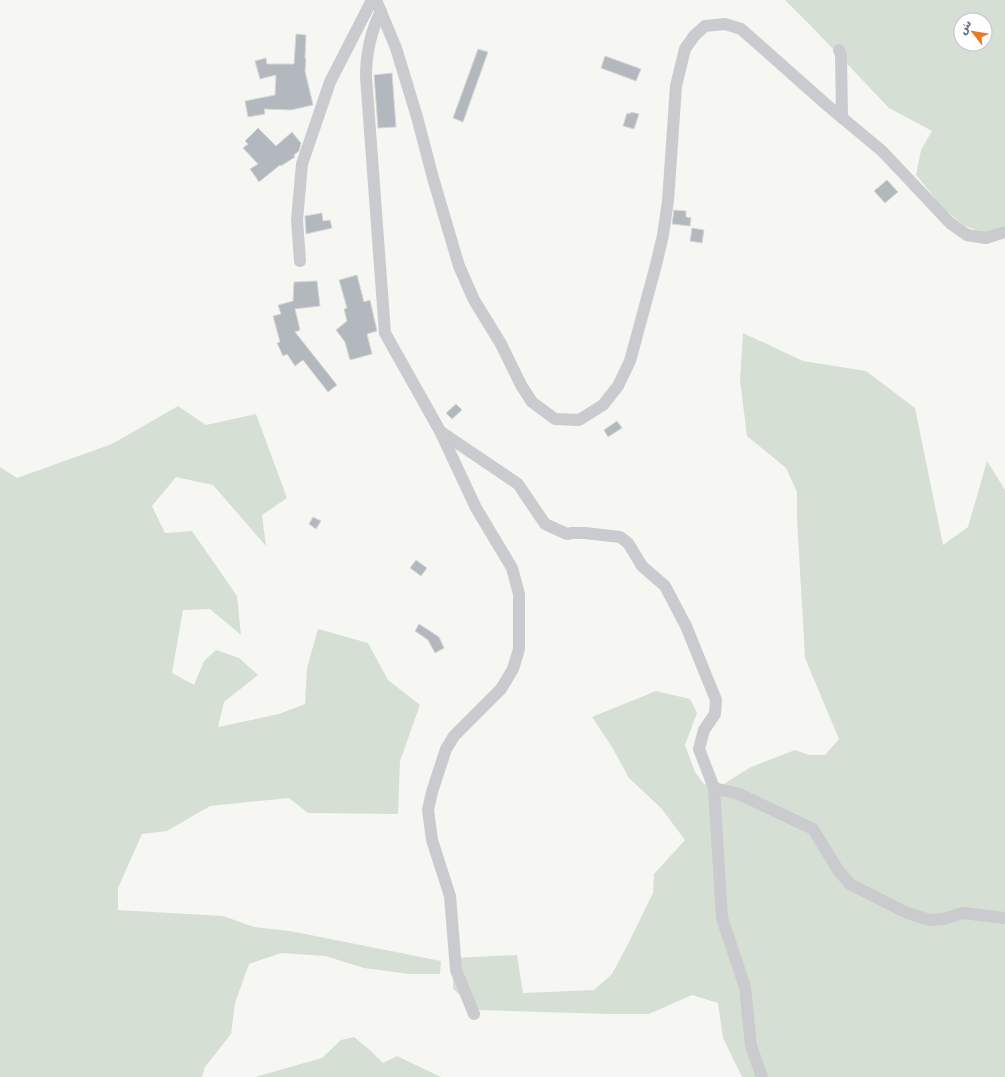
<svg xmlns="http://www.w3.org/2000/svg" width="1005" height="1077" font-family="'DejaVu Sans','Noto Sans Arabic',sans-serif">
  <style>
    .green { fill: #d6dfd4; fill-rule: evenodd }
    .building { fill: #b3b8bf; stroke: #d8d8d6 }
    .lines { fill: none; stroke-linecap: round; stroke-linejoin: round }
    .street { stroke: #c9cbcf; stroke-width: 12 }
  </style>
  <rect width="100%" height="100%" fill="#f6f7f3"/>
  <!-- green -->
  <g class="green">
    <path d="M785,0H1005V226L984,233L963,225L943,208L916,175L921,150L932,131L889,108L814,29ZM961,20H985V44H961Z"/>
    <polygon points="743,333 803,361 866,371 915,408 943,545 968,527 987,461 1005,490 1005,1077 742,1077 723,1038 718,1003 692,995 649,1014 608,1014 478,1010 453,989 453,958 517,955 523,993 594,990 612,974 628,944 653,893 654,874 685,840 661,808 629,778 612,747 592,717 656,691 690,699 697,713 685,745 695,772 703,783 714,790 751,767 795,750 809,755 825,755 839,739 805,658 797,519 797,492 786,468 747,436 740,380"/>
    <polygon points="178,406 206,425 256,414 287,498 262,515 266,546 213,485 176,477 152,506 165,533 192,531 237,596 241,635 210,609 183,610 172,673 194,685 204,661 216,650 239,658 258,675 224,702 218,727 279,714 305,704 307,668 318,629 368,643 388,680 420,705 400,761 398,814 308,813 289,798 210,806 167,831 142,834 118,888 118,910 223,916 254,927 290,931 441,961 440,974 409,974 364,968 325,956 281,953 249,964 235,1003 231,1034 205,1067 202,1077 0,1077 0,467 17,478 112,444"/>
    <polygon points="354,1037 371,1051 383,1063 397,1056 441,1077 255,1077 322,1058 341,1040"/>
  </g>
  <!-- building -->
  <g class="building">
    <polygon points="296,34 306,35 305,58 306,59 305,71 313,105 291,110 264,109 265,114 248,117 245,101 275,95 276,75 260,79 255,61 266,58 267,64 294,64"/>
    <polygon points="478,49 488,52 463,122 453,118"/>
    <polygon points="605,56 641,69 636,81 601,68"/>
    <polygon points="392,73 396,127 378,128 374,75"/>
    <polygon points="631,112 639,114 634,129 623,126 627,113 630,114"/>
    <polygon points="258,128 276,146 292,132 301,143 299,151 294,155 295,157 281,166 280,165 259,182 250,169 258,164 243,148 248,144 245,141"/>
    <polygon points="887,180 898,192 885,203 874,191"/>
    <polygon points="674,210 686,211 686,217 691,218 690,226 672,224"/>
    <polygon points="322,213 323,221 330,220 332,228 306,234 305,216"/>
    <polygon points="692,228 704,230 702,243 690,241"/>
    <polygon points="357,275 364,302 370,300 377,331 367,334 372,354 350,360 345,342 336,330 347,321 344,309 347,308 339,280"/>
    <polygon points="317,281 320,306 295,309 300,330 295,332 337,385 328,392 303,360 295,366 287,354 283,356 277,343 280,342 273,316 281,314 278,305 293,301 294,282"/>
    <polygon points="456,404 462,410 452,419 446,413"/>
    <polygon points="617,421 622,428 608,437 604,430"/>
    <polygon points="313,517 321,521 316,529 309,524"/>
    <polygon points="416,560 427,568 421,576 410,568"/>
    <polygon points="419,624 439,637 444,648 435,653 428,640 415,631"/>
  </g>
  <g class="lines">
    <!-- street -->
    <g class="street">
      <polyline points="376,0 396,48 417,117 433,178 459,266 474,300 501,344 521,385 532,402 555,419 579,420 603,405 618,386 630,361 656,265 663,235 668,201 676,86 685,49 694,36 705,26 725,24 741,29 828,106 882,151 950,223 967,235 986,238 1005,232"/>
      <path d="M381,11C370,33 366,53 366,77L385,333L440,431L476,508L512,568L519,594V649L513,669L501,689L454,736L446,749L432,792L428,810L432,840L450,896L456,970L474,1014"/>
      <polyline points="839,50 841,55 842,118"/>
      <polyline points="300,261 297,220 302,164 330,82 372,0"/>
      <polyline points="441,432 518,484 545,524 567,534 572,533 585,533 620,537 628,543 642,566 665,586 686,626 716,700 715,714 704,730 699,749 714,788 722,918 745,987 751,1046 762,1077"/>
      <polyline points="714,788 739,794 813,829 838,870 850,884 907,913 930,920 943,919 963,913 1005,918"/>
    </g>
  </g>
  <!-- north arrow -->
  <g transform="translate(973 32) rotate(301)"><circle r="19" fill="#ffffff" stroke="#c1c6cf"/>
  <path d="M0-3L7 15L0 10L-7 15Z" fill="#ea7920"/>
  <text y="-6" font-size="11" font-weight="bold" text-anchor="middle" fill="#647086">ش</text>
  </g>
</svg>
